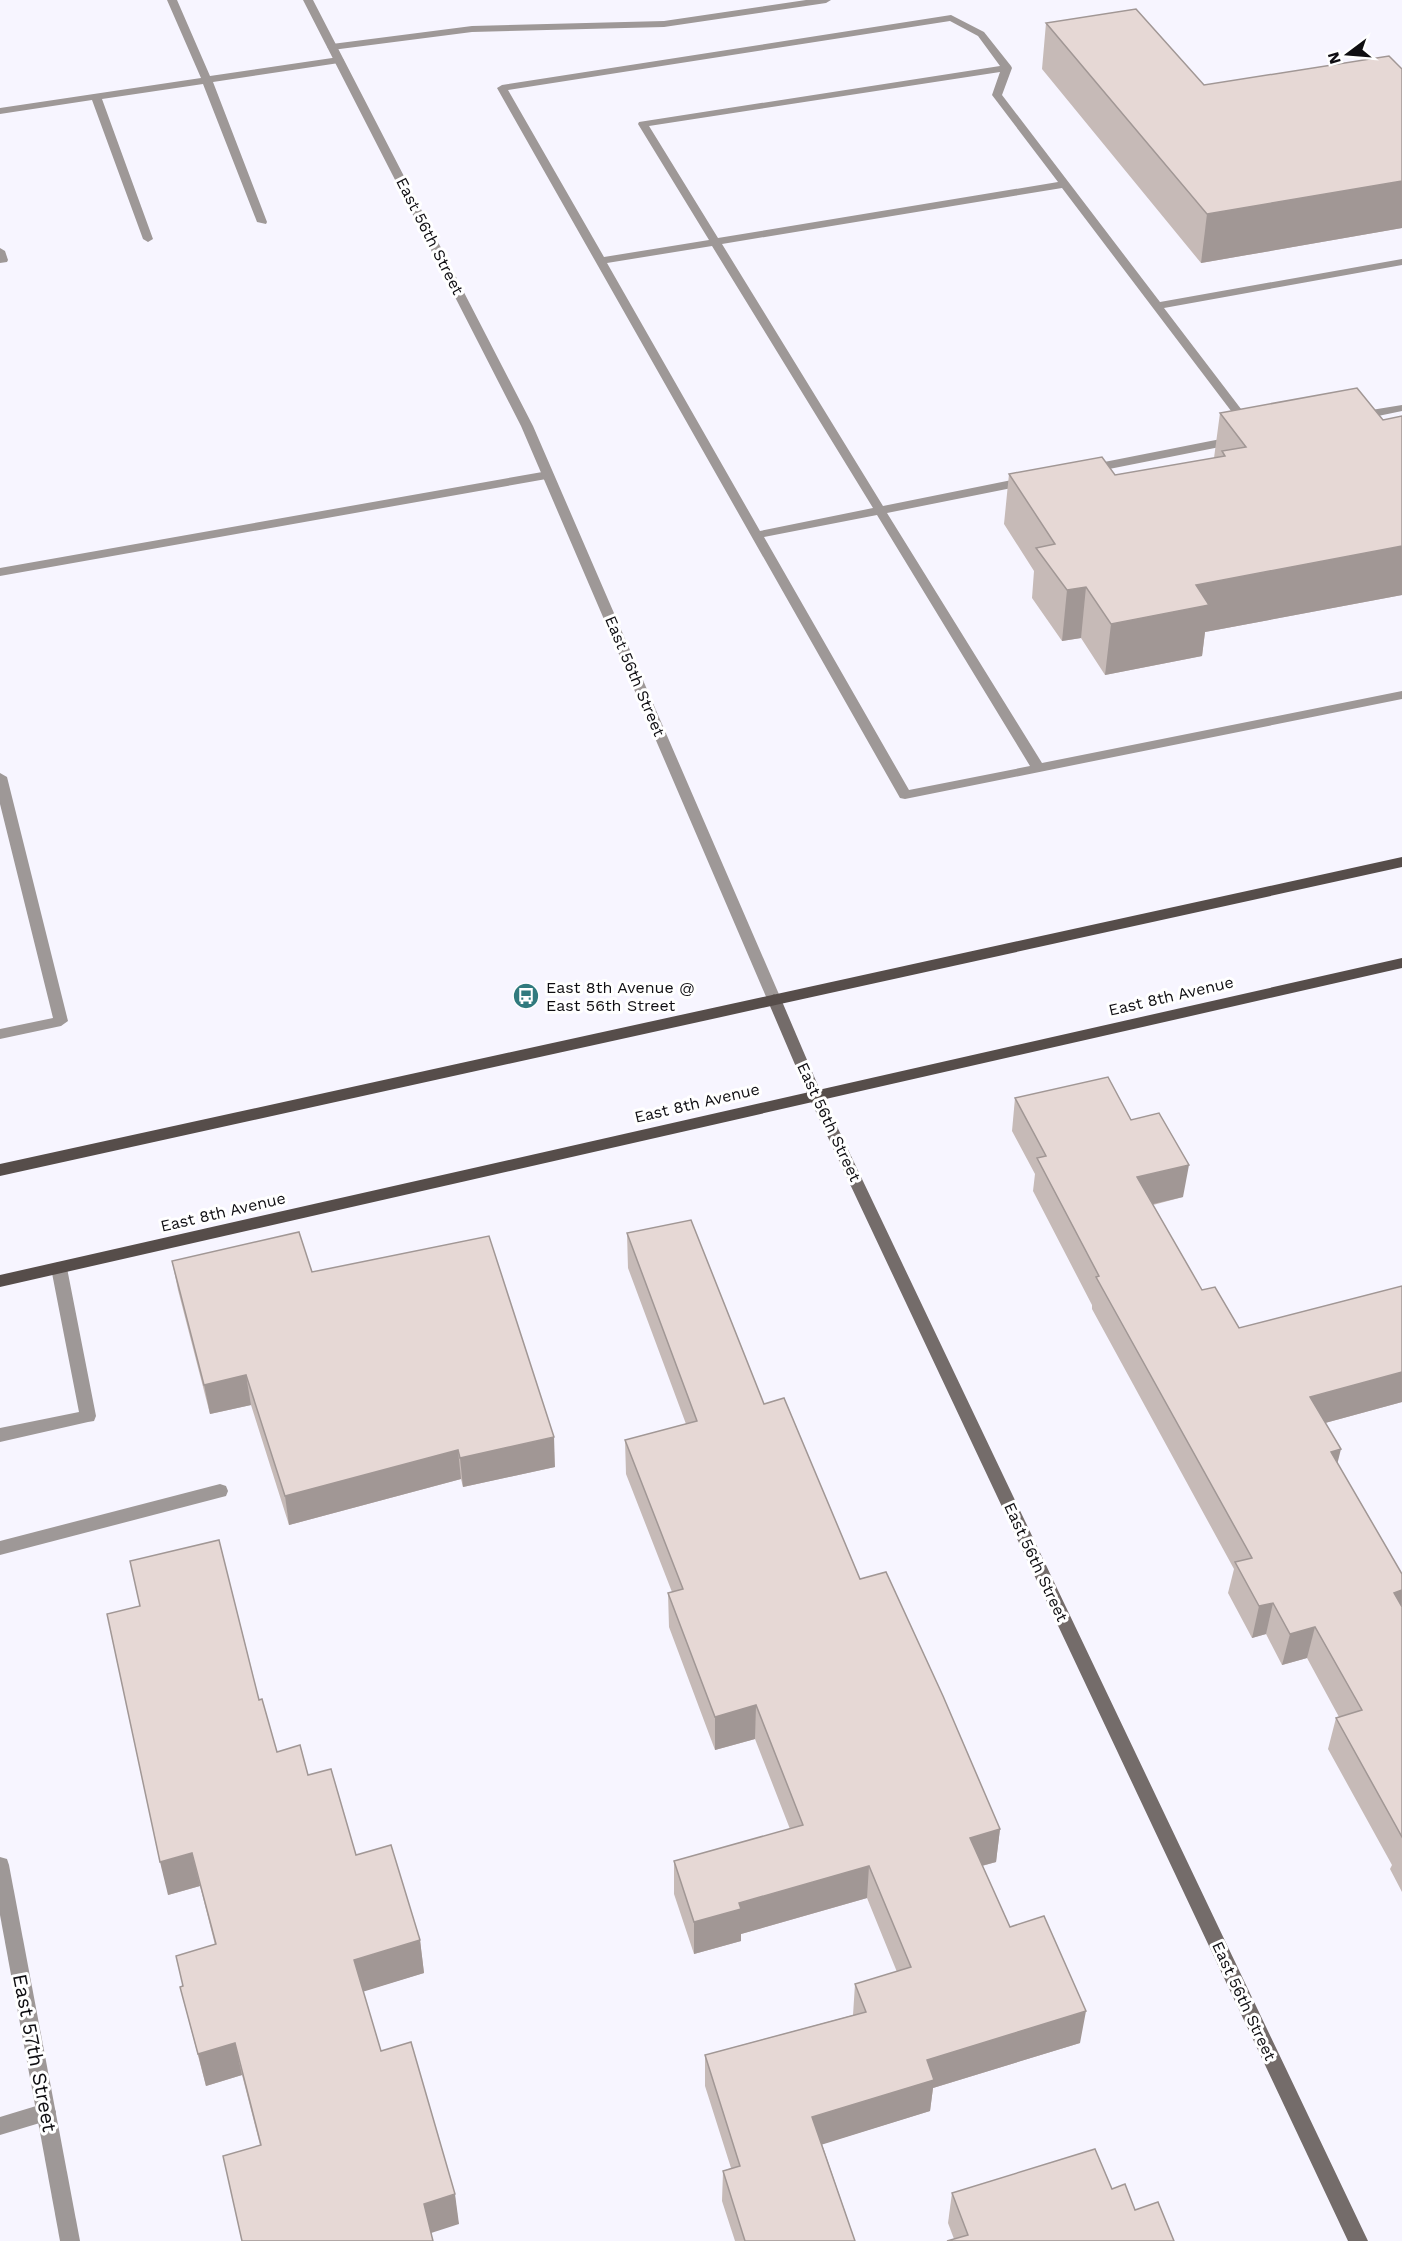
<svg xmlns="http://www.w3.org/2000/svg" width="1402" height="2241" font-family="'Work Sans',sans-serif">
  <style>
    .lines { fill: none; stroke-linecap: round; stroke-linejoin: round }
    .lane { fill: #9e9897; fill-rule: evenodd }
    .street { fill: #9e9897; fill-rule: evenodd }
    .secondary { fill: #746c6a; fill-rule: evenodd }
    .primary { fill: #564d4a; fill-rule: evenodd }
    .wall { fill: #c6bab7 }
    .shaded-wall { fill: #a19795 }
    .building { fill: #e6d8d5; stroke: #a19795; stroke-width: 1.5 }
    .labels { text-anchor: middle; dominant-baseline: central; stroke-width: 6; stroke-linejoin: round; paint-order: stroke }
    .street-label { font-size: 16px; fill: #0f0e12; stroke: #fff }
    .poi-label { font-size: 16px; fill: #0f0e12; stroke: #fff; text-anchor: start }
    .near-street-label { font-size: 20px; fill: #0f0e12; stroke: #fff }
  </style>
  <rect width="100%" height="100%" fill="#f7f5ff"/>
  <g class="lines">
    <!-- lane -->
    <g class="lane">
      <polygon points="167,0 177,0 210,76 339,57 344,60 339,63 213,82 267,222 266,224 257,222 203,84 102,99 153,239 148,242 143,239 92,100 0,114 0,108 201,78"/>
      <polygon points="806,0 831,0 826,3 664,27 472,32 332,50 327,47 332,44 472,26 664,21"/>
      <path d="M951,15L984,32L1011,66L1012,68L1002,95L1160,302L1402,259V265L1164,308L1254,426L1248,430L1244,428L1062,188L722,244L883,506L1027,477L1033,481L1027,485L887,513L1042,763L1402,691V699L905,799L900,798L497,88L502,85ZM950,21L978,36L1000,66L639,122L638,124L709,240L604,257L508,90ZM1000,72L992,95L1058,182L718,238L649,126ZM712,246L873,508L760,531L607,263ZM877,515L1030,766L909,790L764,537Z"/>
      <polygon points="0,248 5,251 8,260 7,262 0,263"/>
      <polygon points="1402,405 1402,411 1359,420 1353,416 1359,412"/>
      <polygon points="1236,436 1240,437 1240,443 1089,473 1083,469 1089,465"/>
      <polygon points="548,471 554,475 552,478 0,576 0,568"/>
      <polygon points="0,773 7,777 68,1021 61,1026 0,1039 0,1029 53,1018 0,804"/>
      <polygon points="59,1262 65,1264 67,1268 96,1416 94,1421 88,1422 0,1442 0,1428 79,1412 51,1268 53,1264"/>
      <polygon points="220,1484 226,1486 228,1491 226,1496 0,1555 0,1541"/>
      <polygon points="46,2103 53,2105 56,2112 53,2119 0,2135 0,2117"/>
    </g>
    <!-- street -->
    <g class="street">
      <polygon points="303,0 313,0 533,426 781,999 779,1003 769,1003 767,999 521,426"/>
      <polygon points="0,1857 7,1859 9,1865 80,2241 60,2241 0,1915"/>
    </g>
    <!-- secondary -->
    <polygon class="secondary" points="774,994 781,999 822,1095 1368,2241 1348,2241 808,1095 767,999"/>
    <!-- primary -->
    <g class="primary">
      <polygon points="1402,857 1402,867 0,1176 0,1164"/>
      <polygon points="1402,958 1402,968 0,1287 0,1275"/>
    </g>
  </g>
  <!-- wall -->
  <g class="wall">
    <polygon points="1046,23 1204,85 1402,69 1402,228 1201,263 1042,69"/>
    <polygon points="1220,413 1383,420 1402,416 1402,595 1205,632 1202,656 1105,675 1081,638 1062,641 1032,598 1034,571 1004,524 1009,474 1115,475 1214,458"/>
    <polygon points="1015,1098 1131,1120 1183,1197 1153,1205 1202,1290 1239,1328 1402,1286 1402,1402 1325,1423 1337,1464 1402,1574 1402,1892 1390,1869 1392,1865 1328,1749 1336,1718 1339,1717 1307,1658 1282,1665 1266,1634 1252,1638 1228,1593 1234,1569 1092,1309 1092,1305 1033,1191 1035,1174 1012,1131"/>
    <polygon points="627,1233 764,1404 860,1579 1000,1829 996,1862 982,1866 1010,1927 1080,2043 933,2088 930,2111 822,2144 855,2241 735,2241 722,2201 723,2171 731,2168 705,2086 705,2055 853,2015 855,1984 897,1972 867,1898 741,1934 741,1941 694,1954 674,1894 674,1861 790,1829 755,1739 715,1750 669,1627 668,1593 672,1592 626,1474 625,1440 686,1424 628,1268"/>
    <polygon points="172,1261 312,1272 555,1467 463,1487 461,1479 289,1525 251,1405 210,1414 178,1290"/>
    <polygon points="259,1700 277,1752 308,1775 356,1855 420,1940 424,1973 363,1991 381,2051 459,2224 260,2145 242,2075 206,2086 180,1987 183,1986 215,1945 200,1886 168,1895"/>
    <polygon points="1112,2189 1135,2210 954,2239 948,2223 952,2193"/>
  </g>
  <!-- shaded-wall -->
  <g class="shaded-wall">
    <polygon points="1402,181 1402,228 1201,263 1207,214"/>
    <polygon points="1402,546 1402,595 1205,632 1202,656 1105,675 1111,624 1196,585"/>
    <polygon points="1086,587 1081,638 1062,641 1067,590"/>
    <polygon points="1189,1165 1183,1197 1132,1209 1137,1177"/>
    <polygon points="1402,1372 1402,1402 1303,1429 1310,1397"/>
    <polygon points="246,1375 251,1405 210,1414 204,1385"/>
    <polygon points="554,1437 555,1467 463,1487 460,1458"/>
    <polygon points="1341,1449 1333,1481 1331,1452"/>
    <polygon points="458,1450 461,1479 289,1525 285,1496"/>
    <polygon points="1402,1590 1402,1618 1394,1593"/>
    <polygon points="1273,1603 1266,1634 1252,1638 1259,1606"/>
    <polygon points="1315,1627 1307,1658 1282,1665 1290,1634"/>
    <polygon points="756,1705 755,1739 715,1750 715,1717"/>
    <polygon points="1000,1829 996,1862 966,1870 970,1838"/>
    <polygon points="192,1853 200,1886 168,1895 160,1862"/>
    <polygon points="869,1866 867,1898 741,1934 741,1941 694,1954 694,1922 739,1903"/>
    <polygon points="420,1940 424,1973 359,1993 354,1960"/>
    <polygon points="1086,2011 1080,2043 933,2088 930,2111 811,2148 812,2117 927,2060"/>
    <polygon points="235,2043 242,2075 206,2086 198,2054"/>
    <polygon points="455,2194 459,2224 428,2234 424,2204"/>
  </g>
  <!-- building -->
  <g class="building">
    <polygon points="1136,9 1204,85 1389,56 1402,69 1402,181 1207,214 1046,23"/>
    <polygon points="1357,388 1383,420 1402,416 1402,546 1196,585 1209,605 1111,624 1086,587 1067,590 1036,548 1055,544 1009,474 1102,457 1115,475 1225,456 1222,451 1246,447 1220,413"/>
    <polygon points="1108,1077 1131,1120 1159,1113 1189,1165 1137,1177 1202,1290 1215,1287 1239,1328 1402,1286 1402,1372 1310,1397 1341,1449 1331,1452 1402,1574 1402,1590 1394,1593 1402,1607 1402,1837 1336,1718 1362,1710 1315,1627 1290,1634 1273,1603 1259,1606 1235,1562 1252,1558 1096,1277 1099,1276 1037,1158 1046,1156 1015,1098"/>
    <polygon points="691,1220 764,1404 784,1398 860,1579 886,1572 943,1696 1000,1829 970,1838 1010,1927 1044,1916 1086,2011 927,2060 934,2080 812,2117 855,2241 745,2241 723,2171 740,2166 705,2055 866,2012 855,1984 911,1967 869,1866 739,1903 741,1909 694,1922 674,1861 803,1825 756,1705 715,1717 668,1593 683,1589 625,1440 697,1421 627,1233"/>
    <polygon points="299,1232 312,1272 489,1236 554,1437 460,1458 458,1450 285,1496 246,1375 204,1385 172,1261"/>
    <polygon points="219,1540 259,1700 262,1699 277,1752 300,1745 308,1775 331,1769 356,1855 391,1845 420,1940 354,1960 381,2051 411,2042 455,2194 424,2204 433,2241 242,2241 223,2156 261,2145 235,2043 198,2054 180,1987 183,1986 176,1956 216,1944 192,1853 160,1862 107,1614 140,1606 130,1561"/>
    <polygon points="1095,2149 1112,2189 1125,2184 1135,2210 1158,2202 1174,2241 947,2241 968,2235 952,2193"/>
  </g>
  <!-- icons -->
  <defs>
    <g id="bus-disc" transform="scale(1.35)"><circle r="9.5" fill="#317a7e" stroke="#fff"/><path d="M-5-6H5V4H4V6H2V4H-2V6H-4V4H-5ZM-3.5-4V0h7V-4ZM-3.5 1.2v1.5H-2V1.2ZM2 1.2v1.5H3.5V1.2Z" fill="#fff"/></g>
  </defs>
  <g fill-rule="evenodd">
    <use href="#bus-disc" x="526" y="996"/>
  </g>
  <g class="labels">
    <!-- street labels -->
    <g class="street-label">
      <text transform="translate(430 236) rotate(63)">East 56th Street</text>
      <text transform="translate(635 676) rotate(67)">East 56th Street</text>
      <text transform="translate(1171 996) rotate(-13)">East 8th Avenue</text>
      <text transform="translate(697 1103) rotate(-13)">East 8th Avenue</text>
      <text transform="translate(829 1122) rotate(65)">East 56th Street</text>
      <text transform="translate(223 1212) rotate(-13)">East 8th Avenue</text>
      <text transform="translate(1036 1562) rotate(65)">East 56th Street</text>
      <text transform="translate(1244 2001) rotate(65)">East 56th Street</text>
    </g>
    <!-- poi labels -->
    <g class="poi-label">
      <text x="546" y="987">East 8th Avenue @<tspan x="546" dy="18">East 56th Street</tspan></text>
    </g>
    <!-- near-street labels -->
    <g class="near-street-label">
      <text transform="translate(35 2053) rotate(79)">East 57th Street</text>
    </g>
  </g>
  <!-- north arrow -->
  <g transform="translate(1348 54) rotate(254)" stroke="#ffffff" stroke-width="4.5" paint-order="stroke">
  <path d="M0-4.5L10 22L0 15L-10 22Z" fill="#0f0e12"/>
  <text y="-9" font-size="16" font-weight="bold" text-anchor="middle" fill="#0f0e12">N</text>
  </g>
</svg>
